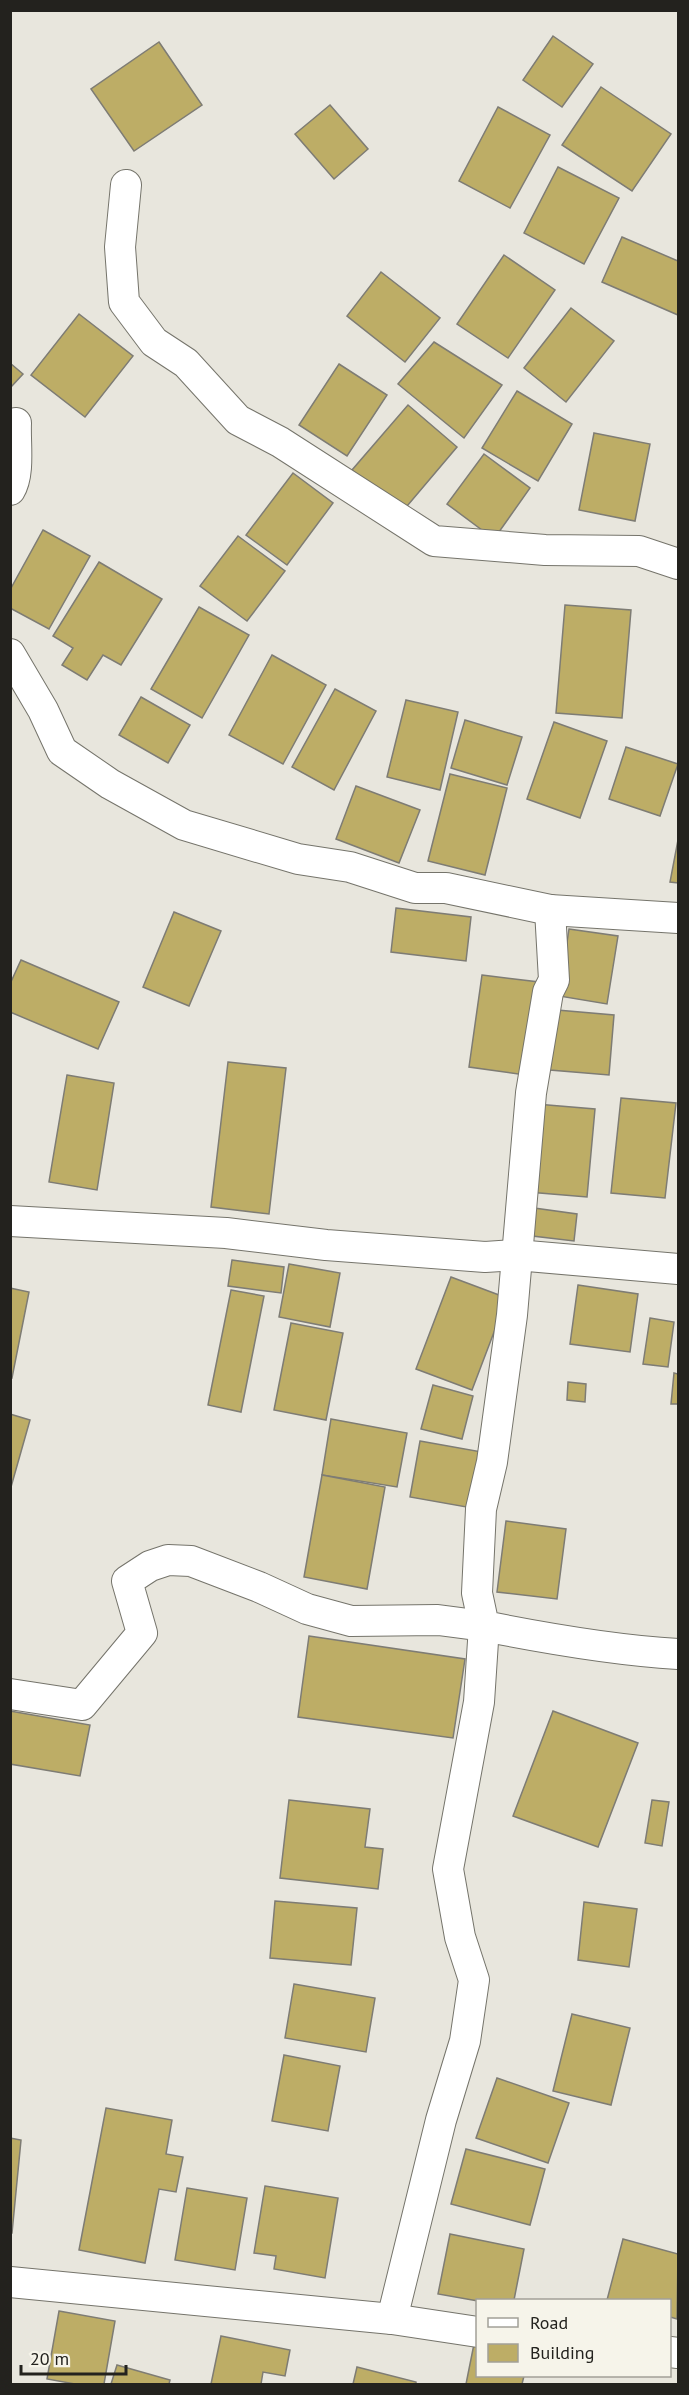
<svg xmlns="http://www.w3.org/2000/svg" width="689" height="2395" font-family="'PT Sans',sans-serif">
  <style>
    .building { fill: #bdad66; stroke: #7e7c74; stroke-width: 1.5 }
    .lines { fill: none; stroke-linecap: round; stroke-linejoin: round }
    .street-casing { stroke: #75746b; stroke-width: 32 }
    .street { stroke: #fff; stroke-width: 30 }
  </style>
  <rect width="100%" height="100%" fill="#e8e6dd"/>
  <!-- building -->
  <g class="building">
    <polygon points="553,36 593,64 562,107 523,80"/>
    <polygon points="159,42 202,105 134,151 91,89"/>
    <polygon points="601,87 671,134 632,191 562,145"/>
    <polygon points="330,105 368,149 334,179 295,134"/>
    <polygon points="498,107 550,135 510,208 459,181"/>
    <polygon points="558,167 619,198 584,264 524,233"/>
    <polygon points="622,237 678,261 678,315 602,282"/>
    <polygon points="504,255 555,290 508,358 457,324"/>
    <polygon points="381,272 440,318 405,362 347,316"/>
    <polygon points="571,308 614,341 566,402 524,368"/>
    <polygon points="79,314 133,356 85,417 31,375"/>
    <polygon points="434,342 502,385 464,438 398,384"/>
    <polygon points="10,363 23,374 10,388"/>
    <polygon points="339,364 387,395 347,456 299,425"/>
    <polygon points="517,391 572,424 538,481 482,448"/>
    <polygon points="408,405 457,447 402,512 352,470"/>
    <polygon points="594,433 650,444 635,521 579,510"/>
    <polygon points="484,454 530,488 494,539 447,504"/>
    <polygon points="293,473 333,503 287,565 246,535"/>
    <polygon points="43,530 90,556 49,629 10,608 10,590"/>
    <polygon points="238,536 285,571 247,621 200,586"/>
    <polygon points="99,562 162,599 121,665 103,655 87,680 62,665 73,648 53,636"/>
    <polygon points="565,605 631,610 622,718 556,713"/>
    <polygon points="199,607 249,635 202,718 151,689"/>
    <polygon points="272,655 326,685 283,764 229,735"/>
    <polygon points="335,689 376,711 334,790 292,767"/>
    <polygon points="141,697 190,725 168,763 119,735"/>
    <polygon points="406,700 458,712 440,790 387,777"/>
    <polygon points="465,720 522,737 507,785 451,768"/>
    <polygon points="554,722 607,741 580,818 527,799"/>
    <polygon points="626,747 678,764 660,816 609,799"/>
    <polygon points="450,774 507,788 485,875 428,861"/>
    <polygon points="356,786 420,810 399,863 336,839"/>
    <polygon points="678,840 678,883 670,882"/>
    <polygon points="396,908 471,917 466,961 391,952"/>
    <polygon points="174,912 221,931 189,1006 143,987"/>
    <polygon points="569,929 618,936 607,1004 559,996"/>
    <polygon points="21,960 119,1002 98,1049 10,1012 10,984"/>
    <polygon points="482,975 539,982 525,1075 469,1067"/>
    <polygon points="557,1010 614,1015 609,1075 550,1070"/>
    <polygon points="228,1062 286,1068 269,1214 211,1207"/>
    <polygon points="67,1075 114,1083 97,1190 49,1182"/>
    <polygon points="621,1098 676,1103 665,1198 611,1193"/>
    <polygon points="536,1104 595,1109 587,1197 528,1192"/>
    <polygon points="527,1207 577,1214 574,1241 524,1235"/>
    <polygon points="232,1260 284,1267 281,1293 228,1286"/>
    <polygon points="289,1264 340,1273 330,1327 279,1317"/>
    <polygon points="451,1277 507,1298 472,1390 416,1369"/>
    <polygon points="578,1285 638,1294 630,1352 570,1344"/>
    <polygon points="10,1288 29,1292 12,1378 10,1377"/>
    <polygon points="231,1290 264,1296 241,1412 208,1405"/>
    <polygon points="650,1318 674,1322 668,1367 643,1364"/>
    <polygon points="291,1323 343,1333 326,1420 274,1410"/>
    <polygon points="674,1373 678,1374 678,1404 671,1404"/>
    <polygon points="568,1382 586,1384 585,1402 567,1400"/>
    <polygon points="433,1385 473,1396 462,1439 421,1429"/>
    <polygon points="10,1414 30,1420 11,1487 10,1487"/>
    <polygon points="331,1419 407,1433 397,1487 322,1475"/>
    <polygon points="420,1441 482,1452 472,1508 410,1497"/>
    <polygon points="322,1475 385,1487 367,1589 304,1577"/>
    <polygon points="506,1521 566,1529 557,1599 497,1592"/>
    <polygon points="309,1636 465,1659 453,1738 298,1717"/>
    <polygon points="10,1711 90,1725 80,1776 10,1764"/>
    <polygon points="553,1711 638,1743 598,1847 513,1816"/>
    <polygon points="289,1800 370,1809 365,1847 383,1849 378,1889 280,1878"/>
    <polygon points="652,1800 669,1802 662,1846 645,1843"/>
    <polygon points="275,1901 357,1908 351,1965 270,1958"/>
    <polygon points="584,1902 637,1909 629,1967 578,1960"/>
    <polygon points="294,1984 375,1998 366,2052 285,2038"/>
    <polygon points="572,2014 630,2028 611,2105 553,2091"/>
    <polygon points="284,2055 340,2066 328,2131 272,2121"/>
    <polygon points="497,2078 569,2103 548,2163 476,2138"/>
    <polygon points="106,2108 172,2120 166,2154 183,2157 176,2192 159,2189 145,2263 79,2250"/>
    <polygon points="10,2138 21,2140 12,2233 10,2233"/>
    <polygon points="466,2149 545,2169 530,2225 451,2204"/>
    <polygon points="265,2186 338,2198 325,2278 274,2269 276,2256 254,2253"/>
    <polygon points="187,2188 247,2198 235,2270 175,2260"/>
    <polygon points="450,2234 524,2249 514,2300 478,2301 438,2294"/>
    <polygon points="623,2239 678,2254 677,2319 670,2317 670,2300 607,2300"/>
    <polygon points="59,2311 115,2321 104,2384 75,2384 47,2379"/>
    <polygon points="221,2336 290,2350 285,2376 263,2372 261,2384 211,2384"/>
    <polygon points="474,2344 478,2345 478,2376 524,2376 522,2384 466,2384"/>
    <polygon points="117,2365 170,2380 169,2384 111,2384"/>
    <polygon points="357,2367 416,2382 416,2384 353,2384"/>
  </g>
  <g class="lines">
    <!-- street casing -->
    <g class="street-casing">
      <g id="street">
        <polyline points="126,185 120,247 124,302 154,342 186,363 238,420 280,442 434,541 545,550 639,551 678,564"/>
        <path d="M10,490C20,474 15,443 16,423"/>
        <path d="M10,654L43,710L62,751L110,784L184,825L298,859L350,867L415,888H446L550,910L554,980L548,992L531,1093L512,1315L492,1462L481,1509L477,1593L484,1626C549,1639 612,1650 678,1654"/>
        <polyline points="550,910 678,918"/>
        <polyline points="10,1221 226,1233 326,1245 485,1257 516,1255 678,1269"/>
        <polyline points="10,1694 82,1705 142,1633 127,1581 150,1566 168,1560 191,1561 259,1587 307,1609 351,1621 438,1620 484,1626 479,1702 448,1869 460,1937 474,1980 465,2041 441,2120 392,2319"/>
        <polyline points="10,2282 392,2319 478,2332"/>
        <polyline points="670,2352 678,2353"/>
      </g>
    </g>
    <!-- street -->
    <use href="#street" class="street"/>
  </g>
  <!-- border -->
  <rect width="689" height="2395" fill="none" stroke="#23221e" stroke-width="24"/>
  <!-- legend -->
  <rect x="476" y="2299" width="195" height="78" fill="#f6f4ea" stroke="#a2a098" stroke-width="1.5"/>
  <rect x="488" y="2318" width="30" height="9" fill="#ffffff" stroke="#a2a098" stroke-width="1.5"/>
  <text x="530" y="2329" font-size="18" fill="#23221e">Road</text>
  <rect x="488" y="2344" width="30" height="18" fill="#bdad66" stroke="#a2a098" stroke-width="1.5"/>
  <text x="530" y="2359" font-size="18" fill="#23221e">Building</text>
  <!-- scale -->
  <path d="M21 2365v9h105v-9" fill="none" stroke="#23221e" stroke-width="3"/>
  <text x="30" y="2365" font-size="18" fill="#23221e" stroke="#f6f4ea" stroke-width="4.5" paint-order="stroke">20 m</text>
</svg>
